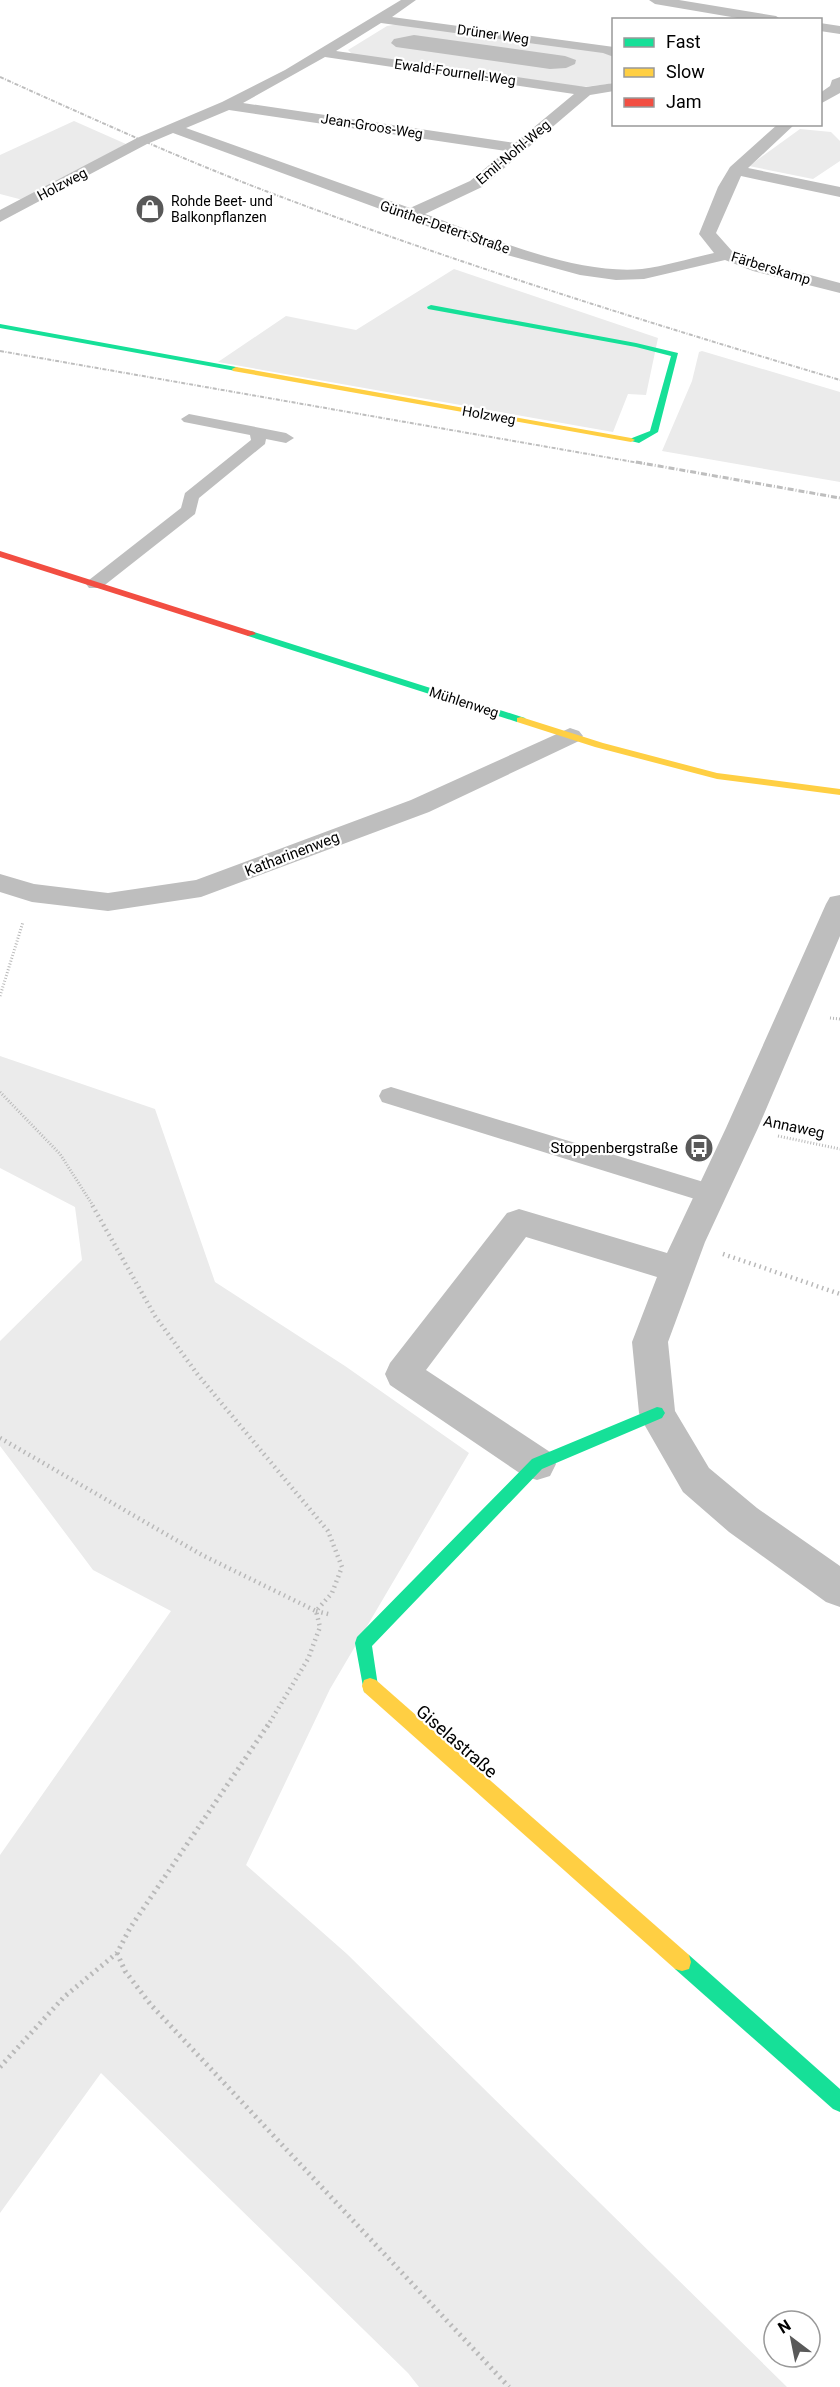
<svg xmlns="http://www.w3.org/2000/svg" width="840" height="2387" font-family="Roboto,sans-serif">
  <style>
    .green { fill: #ebebeb }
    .water { fill: #bebebe }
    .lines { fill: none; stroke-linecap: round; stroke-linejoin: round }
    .path-far2 { stroke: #b9b9b9; stroke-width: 3; stroke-dasharray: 1 2; stroke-linecap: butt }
    .path-far1 { stroke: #b9b9b9; stroke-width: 4.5; stroke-dasharray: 1.5 4; stroke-linecap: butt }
    .path { stroke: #b9b9b9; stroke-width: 5; stroke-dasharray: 2 4.5; stroke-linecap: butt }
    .lane { fill: #bebebe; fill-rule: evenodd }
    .street { fill: #bebebe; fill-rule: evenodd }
    .fast { fill: #16e098; fill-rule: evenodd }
    .slow { fill: #ffcf43; fill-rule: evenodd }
    .jam { fill: #f24e42; fill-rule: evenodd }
    .rail-far1 { stroke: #bebebe; stroke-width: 2; stroke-dasharray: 4 1.5 1 1.5; stroke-linecap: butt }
    .rail { stroke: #bebebe; stroke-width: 3; stroke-dasharray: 6 2 1 2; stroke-linecap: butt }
    .labels { text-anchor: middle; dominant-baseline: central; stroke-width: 4.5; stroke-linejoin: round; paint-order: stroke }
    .far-street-label { font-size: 14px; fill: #000; stroke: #fff }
    .far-poi-label { font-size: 14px; fill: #000; stroke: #fff; text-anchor: start }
    .street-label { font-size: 15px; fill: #000; stroke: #fff }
    .poi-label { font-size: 15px; fill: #000; stroke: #fff; text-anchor: end }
    .near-street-label { font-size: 18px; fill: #000; stroke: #fff }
  </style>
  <rect width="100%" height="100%" fill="#fff"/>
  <!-- green -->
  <g class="green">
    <polygon points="399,24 606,51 613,56 613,82 609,84 582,87 353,55 348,50 387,26"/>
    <polygon points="74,121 126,144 23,200 0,194 0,155"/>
    <polygon points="800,129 831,132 840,141 840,161 813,179 749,166"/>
    <polygon points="454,269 658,338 646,395 628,394 613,432 218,362 286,316 356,330"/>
    <polygon points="702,351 840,392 840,482 662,451 692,381 699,352"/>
    <polygon points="0,1056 155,1109 215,1282 345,1366 469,1453 330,1689 246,1865 347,1954 787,2387 419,2387 408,2373 101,2073 0,2213 0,1855 171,1611 93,1570 0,1446 0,1341 82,1260 75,1207 0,1168"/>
  </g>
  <!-- water -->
  <polygon class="water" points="414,35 565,56 576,60 575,64 566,68 550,69 396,47 391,43 394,39"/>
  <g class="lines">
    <!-- path-far2 -->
    <g class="path-far2">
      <polyline points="0,996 23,922"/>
      <polyline points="830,1018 840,1019"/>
      <polyline points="0,1092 60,1154 92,1204"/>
      <polyline points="778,1136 840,1149"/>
    </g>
    <!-- path-far1 -->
    <g class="path-far1">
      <polyline points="723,1254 840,1294"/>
      <polyline points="0,1438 202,1555 316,1611 332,1593 342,1567 328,1531 198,1375 155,1316 91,1203"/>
      <polyline points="316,1611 332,1615"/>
      <polyline points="267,1727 308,1659 320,1627 316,1611"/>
    </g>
    <!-- path -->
    <g class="path">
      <polyline points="117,1953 125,1971 151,2005 509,2387"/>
      <polyline points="0,2067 64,1997 117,1953 130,1928 268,1725"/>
    </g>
    <!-- lane -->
    <g class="lane">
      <polygon points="189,414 286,433 294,438 286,443 266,439 265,444 199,498 195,514 101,588 89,588 86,584 89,580 181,508 185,493 251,440 250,435 184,422 181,419"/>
      <polygon points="391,1087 720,1187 724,1194 720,1201 711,1204 382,1102 379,1096 382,1090"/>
    </g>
    <!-- street -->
    <g class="street">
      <path d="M401,0H416L392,17L614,47V57L603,53L381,23L336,51L586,87L614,83V91L590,95L482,187L425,214C489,237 574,275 642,269C666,266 691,258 714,253L699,234L718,187L730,167L778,124H795L748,168L840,187V197L741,176L716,233L732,251L765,263L840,283V293L753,271L725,260L644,279L616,280L580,275L500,253L173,133L147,144L0,222V210L137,138L222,102L285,70ZM325,57L574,94L515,143L243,103ZM229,110L506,151L470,181L410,208L186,128Z"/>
      <polygon points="649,0 679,0 776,16 782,20 749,20 655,4"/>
      <polygon points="820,23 840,26 840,34 820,31"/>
      <polygon points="840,77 840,93 820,104 820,93 830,86 832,80"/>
      <polygon points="570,728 579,731 583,736 579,741 429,812 201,897 108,911 32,902 0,892 0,874 34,884 108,893 196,880 411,800"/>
      <polygon points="840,895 840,936 758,1128 705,1242 668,1342 675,1411 709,1468 757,1508 840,1566 840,1607 826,1602 729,1532 683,1492 644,1424 639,1413 632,1342 657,1277 526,1237 426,1370 550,1452 556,1464 550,1476 537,1480 524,1476 390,1385 385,1374 390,1363 507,1213 519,1209 667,1253 726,1128 826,904 830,897"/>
    </g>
    <!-- fast -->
    <g class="fast">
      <polygon points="431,305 636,343 678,353 658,432 639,443 627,440 650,431 671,356 636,347 428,309 427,307"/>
      <polygon points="0,324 236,367 240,369 236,371 0,328"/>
      <polygon points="251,631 525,718 526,720 525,722 517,722 248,636 246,634"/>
      <polygon points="657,1407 662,1408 665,1413 662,1418 542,1469 372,1646 378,1686 376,1692 370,1694 364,1692 355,1643 357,1637 532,1459"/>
      <polygon points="682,1953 689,1955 840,2089 840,2112 833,2109 675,1969 673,1962 675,1955"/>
    </g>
    <!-- slow -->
    <g class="slow">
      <polygon points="236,367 631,438 635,440 631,442 233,371 232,369"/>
      <polygon points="521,717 603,743 717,773 840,789 840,795 717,779 595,747 517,722 517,718"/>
      <polygon points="370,1678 376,1680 689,1955 691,1962 689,1969 682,1971 675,1969 364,1692 362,1686 364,1680"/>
    </g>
    <!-- jam -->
    <polygon class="jam" points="0,551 254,632 256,634 248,636 0,557"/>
    <!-- rail-far1 -->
    <g class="rail-far1">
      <path d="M0,77C87,116 174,156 263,190C452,262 646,322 840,380"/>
      <polyline points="0,351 645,464"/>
    </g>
    <!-- rail -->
    <polyline class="rail" points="636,462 840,498"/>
  </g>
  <!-- icons -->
  <defs>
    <g id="shop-disc" transform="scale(1.5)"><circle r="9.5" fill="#595959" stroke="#fff"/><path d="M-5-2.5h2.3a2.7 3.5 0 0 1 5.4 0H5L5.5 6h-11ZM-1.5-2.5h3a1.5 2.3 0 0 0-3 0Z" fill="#fff"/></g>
    <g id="bus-disc" transform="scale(1.5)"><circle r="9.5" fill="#595959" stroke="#fff"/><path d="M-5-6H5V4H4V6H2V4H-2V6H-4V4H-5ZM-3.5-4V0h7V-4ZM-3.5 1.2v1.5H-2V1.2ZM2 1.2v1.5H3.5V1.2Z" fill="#fff"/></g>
  </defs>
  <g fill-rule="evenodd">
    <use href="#shop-disc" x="150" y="209"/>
    <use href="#bus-disc" x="699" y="1148"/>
  </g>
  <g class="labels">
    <!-- far-street labels -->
    <g class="far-street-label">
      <text transform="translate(493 34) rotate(8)">Drüner Weg</text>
      <text transform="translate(455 72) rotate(8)">Ewald-Fournell-Weg</text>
      <text transform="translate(372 126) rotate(9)">Jean-Groos-Weg</text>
      <text transform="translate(513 152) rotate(-40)">Emil-Nohl-Weg</text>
      <text transform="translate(62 184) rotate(-28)">Holzweg</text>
      <text transform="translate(445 227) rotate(19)">Günther-Detert-Straße</text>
      <text transform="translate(771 268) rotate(17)">Färberskamp</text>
      <text transform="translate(489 415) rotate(10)">Holzweg</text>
      <text transform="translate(464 702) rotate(18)">Mühlenweg</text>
    </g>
    <!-- far-poi labels -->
    <g class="far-poi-label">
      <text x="171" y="201">Rohde Beet- und<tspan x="171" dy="16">Balkonpflanzen</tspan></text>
    </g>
    <!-- street labels -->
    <g class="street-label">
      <text transform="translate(292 854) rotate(-21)">Katharinenweg</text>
      <text transform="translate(794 1127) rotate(12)">Annaweg</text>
    </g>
    <!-- poi labels -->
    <g class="poi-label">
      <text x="678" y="1148">Stoppenbergstraße</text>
    </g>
    <!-- near-street labels -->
    <g class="near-street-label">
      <text transform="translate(457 1741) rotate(41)">Giselastraße</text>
    </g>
  </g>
  <!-- legend -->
  <rect x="612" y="18" width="210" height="108" fill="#ffffff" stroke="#999999" stroke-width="1.5"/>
  <rect x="624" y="38" width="30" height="9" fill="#16e098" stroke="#999999" stroke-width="1.5"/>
  <text x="666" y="48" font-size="18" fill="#000000">Fast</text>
  <rect x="624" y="68" width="30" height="9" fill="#ffcf43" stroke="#999999" stroke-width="1.5"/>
  <text x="666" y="78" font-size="18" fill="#000000">Slow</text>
  <rect x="624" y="98" width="30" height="9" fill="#f24e42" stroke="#999999" stroke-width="1.5"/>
  <text x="666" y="108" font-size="18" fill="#000000">Jam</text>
  <!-- north arrow -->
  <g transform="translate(792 2339) rotate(328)"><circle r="28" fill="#ffffff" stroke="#999999" stroke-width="1.5"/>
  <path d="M0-4.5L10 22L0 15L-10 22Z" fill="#595959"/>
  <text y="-9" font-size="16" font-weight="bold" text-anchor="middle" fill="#000000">N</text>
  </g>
</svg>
